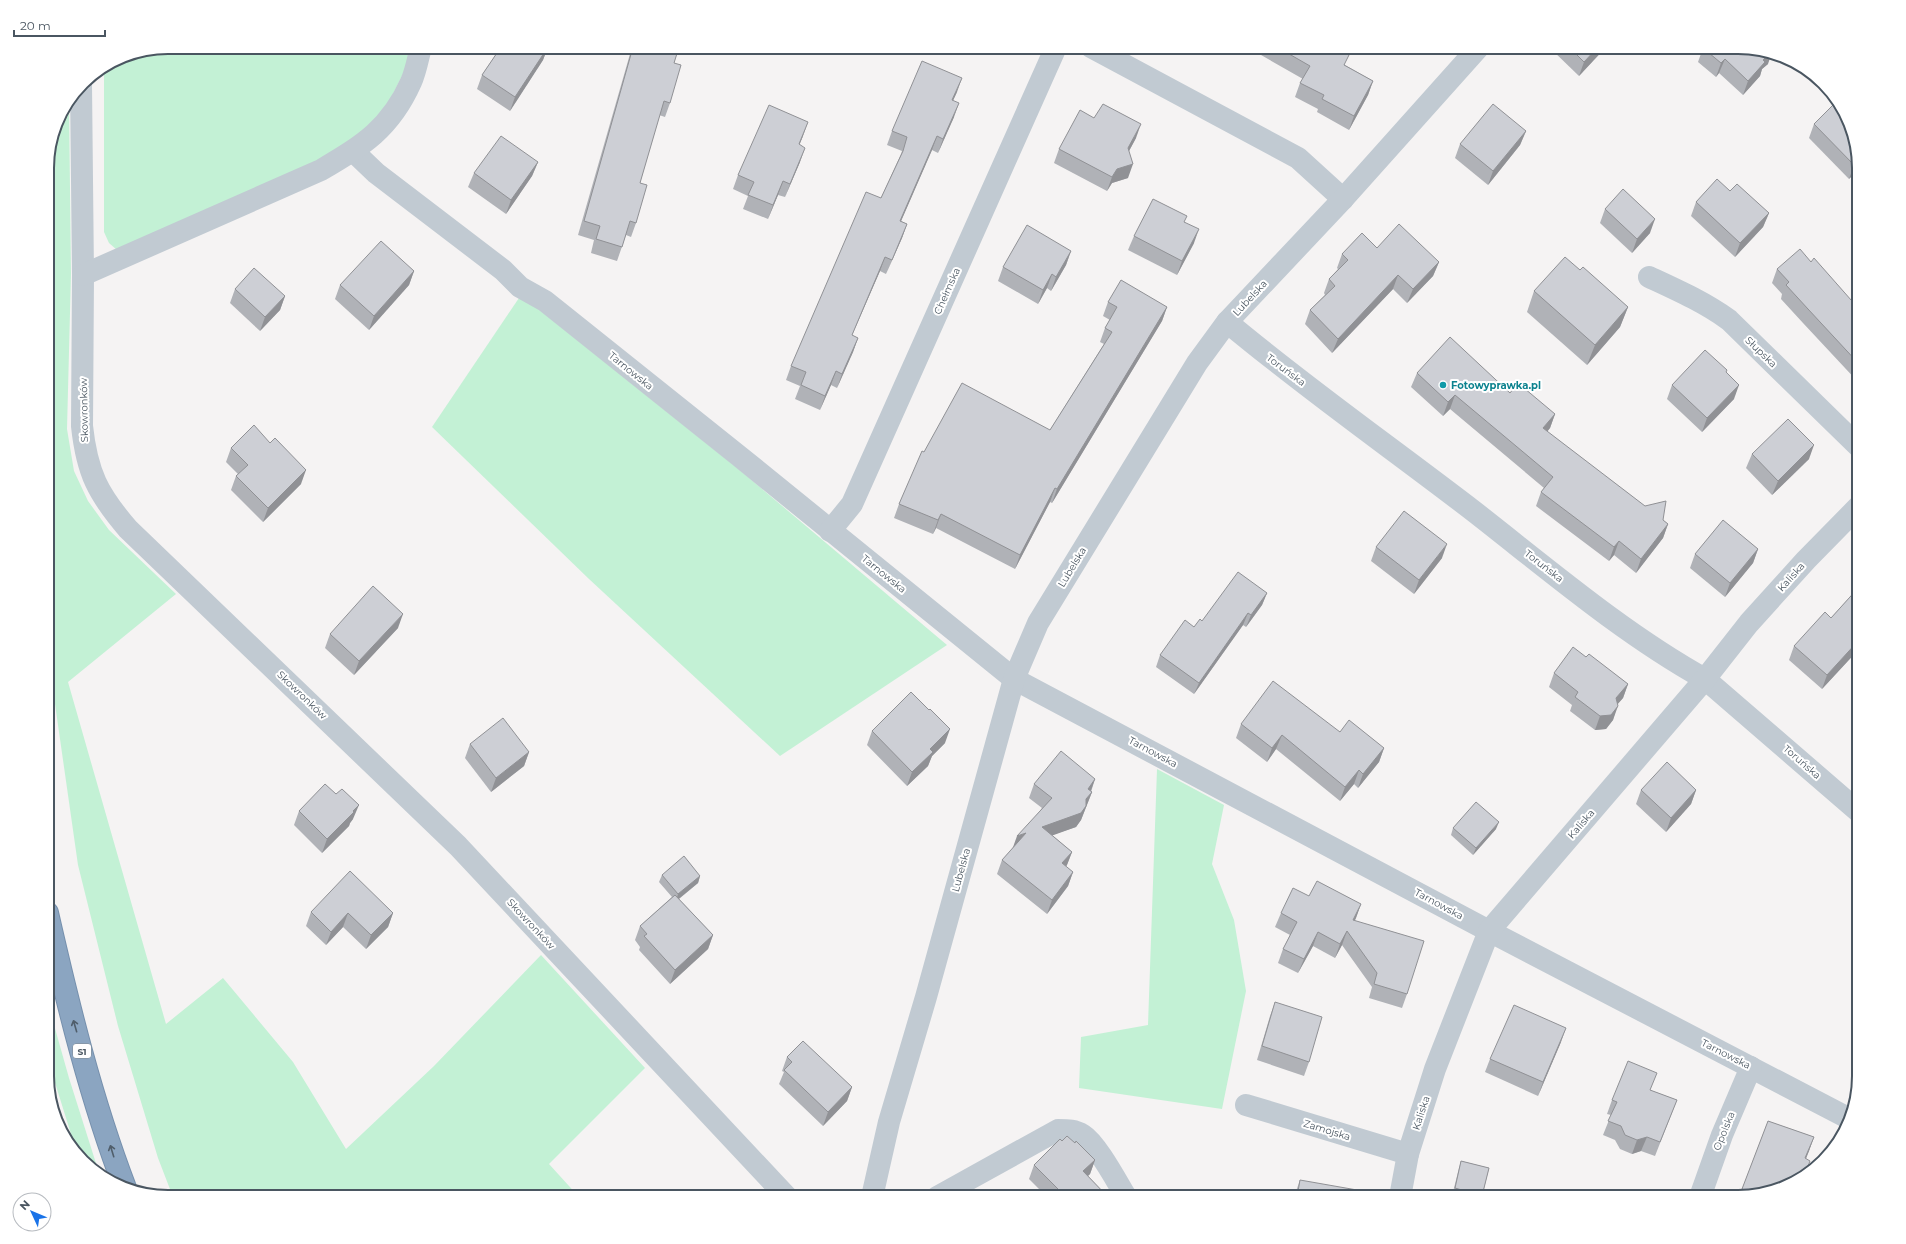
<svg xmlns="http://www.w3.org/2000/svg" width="1906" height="1244" font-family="Montserrat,sans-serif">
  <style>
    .green { fill: #c3f1d5 }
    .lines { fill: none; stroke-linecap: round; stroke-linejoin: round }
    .highway-casing { stroke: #7690ad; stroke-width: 24 }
    .minor { stroke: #c1cad2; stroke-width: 22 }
    .highway { stroke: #8ba5c1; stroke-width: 22 }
    .wall { fill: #b0b2b7 }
    .shaded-wall { fill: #909195 }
    .building { fill: #cdcfd5; stroke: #909195 }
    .oneway { stroke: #505e6b }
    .culture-dot { fill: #0f9aa8; stroke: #fff; stroke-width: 1.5 }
    .labels { text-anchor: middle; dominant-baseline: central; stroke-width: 4; stroke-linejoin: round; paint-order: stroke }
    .shield { fill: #fff; stroke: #808990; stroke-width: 1 }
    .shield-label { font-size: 9px; font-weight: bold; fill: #4a5661 }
    .street-label { font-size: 10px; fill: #4a5661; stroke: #fff }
    .culture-label { font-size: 10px; font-weight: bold; fill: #0d838f; stroke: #fff; text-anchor: start }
    .rim { fill: none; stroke: #4a5661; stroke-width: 2 }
  </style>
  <rect width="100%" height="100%" fill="#f5f3f3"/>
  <!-- green -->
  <g class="green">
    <polygon points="168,47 413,47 409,62 384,112 360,137 325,158 117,250 109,243 104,232 104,68 122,56"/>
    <polygon points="69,103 71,274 67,429 74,471 88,501 109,530 176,594 68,682 166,1024 223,978 293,1062 346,1149 434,1066 541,955 645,1068 549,1164 579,1197 173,1197 158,1158 118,1026 78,865 54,697 47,633 47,160 56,121"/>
    <polygon points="521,295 736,467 947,645 780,756 589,579 432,427"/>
    <polygon points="1157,769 1224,805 1212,864 1234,920 1246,991 1222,1109 1079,1088 1081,1037 1148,1025"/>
    <polygon points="47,1000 69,1078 100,1176 76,1150 47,1057"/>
  </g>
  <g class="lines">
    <!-- highway casing -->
    <g class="highway-casing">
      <path id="highway" d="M47,913C68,1005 91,1099 125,1188"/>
    </g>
    <!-- minor -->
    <g class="minor">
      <polyline points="1091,47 1298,158 1343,199"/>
      <path d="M81,84L83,275L82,426C87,473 98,494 128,529L458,846L787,1197"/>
      <polyline points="353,151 376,173 503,270 520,287 545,301 739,456 1014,679 1489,931 1850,1119"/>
      <path d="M83,275L321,170C363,145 390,129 411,82C416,71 418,58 421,47"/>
      <path d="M1649,277C1677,290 1704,302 1729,320L1859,447"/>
      <path d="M1227,322C1307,389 1393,449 1476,513C1549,570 1624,634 1705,679L1859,812"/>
      <polyline points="830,531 852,504 1056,47"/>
      <polyline points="1246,1105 1408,1154"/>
      <polyline points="872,1197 889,1122 926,997 1014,679 1038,623 1197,363 1227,322 1343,199 1479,47"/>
      <path d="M937,1197L1058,1130C1068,1130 1075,1130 1083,1135C1096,1143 1116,1180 1125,1195"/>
      <polyline points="1400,1197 1408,1154 1435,1069 1489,931 1705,679 1749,623 1806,560 1859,506"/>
      <polyline points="1700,1197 1722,1135 1751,1067"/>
    </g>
    <!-- highway -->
    <use href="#highway" class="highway"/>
  </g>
  <!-- wall -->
  <g class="wall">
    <polygon points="501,47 548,47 543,60 510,111 477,89 482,75"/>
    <polygon points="632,47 679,47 674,63 670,103 665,117 659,115 640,183 636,223 631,237 626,235 617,261 591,253 594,240 578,235"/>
    <polygon points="1247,47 1334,47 1345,65 1373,81 1368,95 1349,130 1317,112 1318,109 1295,97 1300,83 1303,79"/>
    <polygon points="1549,47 1606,47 1579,76"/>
    <polygon points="1703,48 1768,64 1762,69 1760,76 1743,95 1719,73 1716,77 1698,62"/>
    <polygon points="957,92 953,100 954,117 938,153 932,150 901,221 907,224 902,238 886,274 880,271 852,335 858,338 853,352 837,388 831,385 820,410 795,399 800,386 786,380 791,366 881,198 901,154 902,151 887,145 892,131"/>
    <polygon points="1094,118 1136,138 1129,151 1128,178 1112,183 1107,191 1054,163 1059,149"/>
    <polygon points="1814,124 1859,167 1859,169 1849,179 1809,138"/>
    <polygon points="1526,131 1520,145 1488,185 1455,158 1460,144"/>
    <polygon points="803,136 799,145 800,162 785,197 778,195 768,219 743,209 748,196 733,189 738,175"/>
    <polygon points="538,162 532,176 506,214 468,187 474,173"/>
    <polygon points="1730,191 1769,213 1763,227 1735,257 1691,216 1696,202"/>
    <polygon points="1605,209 1650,233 1632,253 1600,223"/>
    <polygon points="1185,222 1194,243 1177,275 1128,250 1134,236"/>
    <polygon points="1377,248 1439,262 1433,276 1407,303 1393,289 1332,353 1305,324 1310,310 1325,295 1324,293 1329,279 1338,269 1337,268 1342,254"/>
    <polygon points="1071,251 1066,265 1051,291 1047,288 1038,304 998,281 1003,267"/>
    <polygon points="1811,262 1859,309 1859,383 1803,323 1781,299 1782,294 1772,283 1777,269"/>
    <polygon points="1580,270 1628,307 1620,327 1587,365 1527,312 1534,291"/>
    <polygon points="414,271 409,285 369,330 335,299 340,285"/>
    <polygon points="235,289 285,296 280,310 260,331 230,303"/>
    <polygon points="1108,302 1167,307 1162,321 1052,503 1050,502 1015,569 936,528 933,534 894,518 899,504 924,452 1050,430 1104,344 1100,342 1105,328 1110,320 1103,316"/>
    <polygon points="1727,370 1726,372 1734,399 1702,432 1667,399 1672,385"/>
    <polygon points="1417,373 1510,393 1555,414 1550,428 1547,432 1668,524 1663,538 1636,573 1614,555 1609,561 1536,506 1541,492 1544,488 1450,409 1443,416 1411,387"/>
    <polygon points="231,448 301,484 263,522 231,490 236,476 238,474 226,462"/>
    <polygon points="1752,454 1809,459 1772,495 1746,468"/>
    <polygon points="1376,547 1442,558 1414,594 1371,561"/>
    <polygon points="1758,549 1753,563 1725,597 1690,568 1695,554"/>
    <polygon points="1859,587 1859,649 1822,689 1789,660 1794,646 1831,618"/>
    <polygon points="1267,593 1262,605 1246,627 1243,625 1194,694 1156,667 1160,655 1202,621"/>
    <polygon points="398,628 354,675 325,648 330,634"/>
    <polygon points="1586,657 1628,684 1623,698 1617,704 1613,720 1606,729 1595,730 1570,711 1572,705 1549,687 1554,673"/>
    <polygon points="929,710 945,743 932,756 928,766 907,786 867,745 872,731"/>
    <polygon points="1241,724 1340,732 1384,748 1379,762 1358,788 1354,784 1340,801 1276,749 1267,762 1236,738"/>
    <polygon points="1859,726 1859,748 1852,743 1857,729"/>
    <polygon points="470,744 529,752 524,766 491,792 465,758"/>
    <polygon points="1095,779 1091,792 1092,792 1081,820 1076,827 1052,835 1072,852 1066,867 1073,872 1068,886 1047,914 997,874 1002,860 1013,848 1042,808 1029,798 1034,784"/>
    <polygon points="1641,790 1696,790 1691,804 1666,832 1636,804"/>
    <polygon points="299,811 353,819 350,823 349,826 322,853 294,825"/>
    <polygon points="1453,828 1496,829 1473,855 1451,835"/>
    <polygon points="662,875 700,876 698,883 679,899 713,935 708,949 670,984 639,950 640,947 635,940 640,926 672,897 659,882"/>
    <polygon points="1309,896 1361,904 1355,920 1407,994 1402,1008 1369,998 1372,987 1342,945 1335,958 1313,946 1298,973 1278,963 1283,949 1290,935 1275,927 1281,913"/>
    <polygon points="311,912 393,913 388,927 366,949 343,927 326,945 306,926"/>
    <polygon points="1275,1002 1309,1062 1304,1076 1257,1060 1270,1016"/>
    <polygon points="1561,1042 1538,1096 1485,1072 1490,1059"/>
    <polygon points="787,1057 852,1087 847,1101 823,1126 779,1084 784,1072 782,1071"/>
    <polygon points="1650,1090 1677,1100 1655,1156 1641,1151 1632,1154 1620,1149 1615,1140 1603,1135 1611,1115 1607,1114 1612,1100"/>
    <polygon points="1768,1121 1814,1137 1798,1181 1739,1197"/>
    <polygon points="1075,1143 1095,1160 1090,1174 1088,1176 1108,1197 1047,1197 1029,1179 1034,1165"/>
    <polygon points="1461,1161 1489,1168 1482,1197 1457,1197 1452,1196 1459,1168"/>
    <polygon points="1300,1180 1356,1197 1294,1197"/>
  </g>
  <!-- shaded-wall -->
  <g class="shaded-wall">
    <polygon points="548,47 543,60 510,111 515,97"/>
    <polygon points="1598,47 1606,47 1579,76 1584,62"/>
    <polygon points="1771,52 1772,52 1768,64 1762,69 1760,76 1743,95 1748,81 1763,60"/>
    <polygon points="1725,59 1719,73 1716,77 1721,63"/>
    <polygon points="962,78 957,92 947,114 952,100"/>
    <polygon points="1373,81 1368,95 1349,130 1354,116"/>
    <polygon points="959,103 954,117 938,153 943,139"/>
    <polygon points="808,122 803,136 794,158 799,144"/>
    <polygon points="1141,124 1136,138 1123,162 1128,148"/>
    <polygon points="1526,131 1520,145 1488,185 1493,171"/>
    <polygon points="937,136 932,150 895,235 900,221"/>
    <polygon points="805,148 800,162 785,197 790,184"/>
    <polygon points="538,162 532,176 506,214 511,200"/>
    <polygon points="1857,162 1859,169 1849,179 1854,165"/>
    <polygon points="1133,164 1128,178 1112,183 1107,191 1112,177 1117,169"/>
    <polygon points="783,181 778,195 768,219 773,205"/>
    <polygon points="1769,213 1763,227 1735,257 1740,243"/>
    <polygon points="1655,219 1650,233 1632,253 1637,239"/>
    <polygon points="907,224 902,238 886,274 892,260"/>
    <polygon points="1199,229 1194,243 1177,275 1182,261"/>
    <polygon points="1071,251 1066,265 1051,291 1056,277"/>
    <polygon points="885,257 880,271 846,349 852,335"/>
    <polygon points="1439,262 1433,276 1407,303 1413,289"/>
    <polygon points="414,271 409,285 369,330 374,316"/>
    <polygon points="1052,274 1047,288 1038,304 1043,290"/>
    <polygon points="1398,275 1393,289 1332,353 1338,339"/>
    <polygon points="285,296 280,310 260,331 265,317"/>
    <polygon points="1167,307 1162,321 1052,503 1057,489"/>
    <polygon points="1628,307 1620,327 1587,365 1595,345"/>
    <polygon points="858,338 853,352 837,388 842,374"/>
    <polygon points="836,371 831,385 820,410 825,396"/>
    <polygon points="1739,385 1734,399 1702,432 1707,418"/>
    <polygon points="1455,395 1450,409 1443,416 1448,402"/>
    <polygon points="1555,414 1550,428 1538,442 1543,428"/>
    <polygon points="1814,445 1809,459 1772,495 1778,481"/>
    <polygon points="306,470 301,484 263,522 268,508"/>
    <polygon points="1055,488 1050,502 1015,569 1020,555"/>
    <polygon points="941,514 936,528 933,534 938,520"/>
    <polygon points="1668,524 1663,538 1636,573 1641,559"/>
    <polygon points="1619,541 1614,555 1609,561 1614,547"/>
    <polygon points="1447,544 1442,558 1414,594 1419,580"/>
    <polygon points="1758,549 1753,563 1725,597 1730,583"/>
    <polygon points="1267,593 1262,605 1246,627 1251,615"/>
    <polygon points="1248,613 1243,625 1194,694 1199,683"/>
    <polygon points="403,614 398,628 354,675 359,661"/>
    <polygon points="1859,640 1859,649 1822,689 1827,675"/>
    <polygon points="1628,684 1623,698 1611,712 1616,698"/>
    <polygon points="1618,706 1613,720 1606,729 1595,730 1600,716"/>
    <polygon points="950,729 945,743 932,756 928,766 907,786 912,772 930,749"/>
    <polygon points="1282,735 1276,749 1267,762 1272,748"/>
    <polygon points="1384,748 1379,762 1358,788 1363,774"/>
    <polygon points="529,752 524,766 491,792 496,778"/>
    <polygon points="1359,770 1354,784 1340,801 1345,787"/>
    <polygon points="1095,779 1090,793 1088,789"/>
    <polygon points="1696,790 1691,804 1666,832 1671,818"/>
    <polygon points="1092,792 1081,820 1076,827 1037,841 1042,827 1086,799"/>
    <polygon points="359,805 353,819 350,823 349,826 322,853 327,839"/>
    <polygon points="1499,822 1496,829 1473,855 1476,848"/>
    <polygon points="1026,833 1012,850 1017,836"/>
    <polygon points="1072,852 1067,865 1057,877 1062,863"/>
    <polygon points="1073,872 1068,886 1047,914 1052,900"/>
    <polygon points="700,876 698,883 676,901 678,894"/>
    <polygon points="1361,904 1356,918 1348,934 1353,920"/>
    <polygon points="348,913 343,927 326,945 331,932"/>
    <polygon points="393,913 388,927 366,949 371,935"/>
    <polygon points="1347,931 1342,945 1335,958 1340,944"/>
    <polygon points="1318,932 1313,946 1298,973 1304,959"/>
    <polygon points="713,935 708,949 670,984 675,970"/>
    <polygon points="1566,1028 1561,1042 1538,1096 1543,1082"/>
    <polygon points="852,1087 847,1101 823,1126 828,1112"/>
    <polygon points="1647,1137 1641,1151 1632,1154 1637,1140"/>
    <polygon points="1814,1137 1809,1151 1800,1172 1805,1158"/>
    <polygon points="1095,1160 1090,1174 1078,1185 1083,1171"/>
    <polygon points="1064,1189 1061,1197 1059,1197 1061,1192"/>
  </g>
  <!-- building -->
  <g class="building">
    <polygon points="501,47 548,47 515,97 482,75"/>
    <polygon points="633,47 679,47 674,63 681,65 670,103 664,101 640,183 647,185 636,223 630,221 622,247 596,239 600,226 584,221"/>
    <polygon points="1277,47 1334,47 1349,55 1344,65 1373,81 1354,116 1322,99 1324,95 1300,83 1310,66"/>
    <polygon points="1569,47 1598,47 1584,62"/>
    <polygon points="1704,47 1738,47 1771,52 1763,60 1765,62 1748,81 1725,59 1721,63 1703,48"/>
    <polygon points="922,61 962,78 952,100 959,103 943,139 937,136 900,221 907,224 892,260 885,257 852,335 858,338 842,374 836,371 825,396 801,385 806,372 791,366 866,192 881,198 903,151 907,137 892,131"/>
    <polygon points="1837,101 1843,108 1857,162 1854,165 1814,124"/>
    <polygon points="1103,104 1141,124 1128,148 1133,164 1117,169 1112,177 1059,149 1080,110 1094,118"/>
    <polygon points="1493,104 1526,131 1493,171 1460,144"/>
    <polygon points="769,105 808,122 799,144 805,148 790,184 783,181 773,205 748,195 754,182 738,175"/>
    <polygon points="501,136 538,162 511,200 474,173"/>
    <polygon points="1717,179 1730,191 1737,184 1769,213 1740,243 1696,202"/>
    <polygon points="1623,189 1655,219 1637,239 1605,209"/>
    <polygon points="1153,199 1187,216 1184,222 1199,229 1182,261 1134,236"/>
    <polygon points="1399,224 1439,262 1413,289 1398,275 1338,339 1310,310 1335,286 1329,279 1348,260 1342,254 1362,233 1377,248"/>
    <polygon points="1027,225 1071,251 1056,277 1052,274 1043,290 1003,267"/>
    <polygon points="381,241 414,271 374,316 340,285"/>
    <polygon points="1800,249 1811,262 1814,258 1859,309 1859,364 1808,309 1786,285 1789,282 1777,269"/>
    <polygon points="1565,257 1580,270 1583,267 1628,307 1595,345 1534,291"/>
    <polygon points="254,268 285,296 265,317 235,289"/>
    <polygon points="1121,280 1167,307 1057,489 1055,488 1020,555 941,514 938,520 899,504 922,451 924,452 962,383 1050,430 1112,332 1105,328 1117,307 1108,302"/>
    <polygon points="1450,337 1510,393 1518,383 1555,414 1543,428 1645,506 1666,501 1663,520 1668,524 1641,559 1619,541 1614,547 1541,492 1553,477 1455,395 1448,402 1417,373"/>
    <polygon points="1705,350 1727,370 1726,372 1739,385 1707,418 1672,385"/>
    <polygon points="1788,419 1814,445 1778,481 1752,454"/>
    <polygon points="254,425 270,443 275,438 306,470 268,508 236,476 248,465 231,448"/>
    <polygon points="1404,511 1447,544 1419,580 1376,547"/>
    <polygon points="1723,520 1758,549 1730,583 1695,554"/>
    <polygon points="1238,572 1267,593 1251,615 1248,613 1199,683 1160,655 1185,620 1194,627 1200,619 1202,621"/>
    <polygon points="373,586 403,614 359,661 330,634"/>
    <polygon points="1859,587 1859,640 1827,675 1794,646 1825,612 1831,618"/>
    <polygon points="1573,647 1586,657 1589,654 1628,684 1616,698 1618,706 1611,715 1600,716 1575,697 1578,692 1554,673"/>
    <polygon points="1273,681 1340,732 1349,720 1384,748 1363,774 1359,770 1345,787 1282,735 1272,748 1241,724"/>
    <polygon points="911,692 929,710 930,709 950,729 930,749 933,752 912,772 872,731"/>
    <polygon points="503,718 529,752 496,778 470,744"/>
    <polygon points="1061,751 1095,779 1088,789 1092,792 1086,799 1086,806 1081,813 1042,827 1072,852 1062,863 1073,872 1052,900 1002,860 1026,833 1017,836 1052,798 1034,784"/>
    <polygon points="1667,762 1696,790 1671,818 1641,790"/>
    <polygon points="325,784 336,794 342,789 359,805 353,811 354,812 327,839 299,811"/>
    <polygon points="1476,802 1499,822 1476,848 1453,828"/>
    <polygon points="684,856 700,876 678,894 662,875"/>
    <polygon points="350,871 393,913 371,935 348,913 331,932 311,912"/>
    <polygon points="1317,881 1361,904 1353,920 1424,941 1407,994 1374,984 1377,973 1347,931 1340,944 1318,932 1304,959 1283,949 1297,922 1281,913 1293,888 1309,896"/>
    <polygon points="675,895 713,935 675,970 644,936 647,934 640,926"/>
    <polygon points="1275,1002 1322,1017 1309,1062 1262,1046"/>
    <polygon points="1514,1005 1566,1028 1543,1082 1490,1059"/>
    <polygon points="803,1041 852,1087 828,1112 784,1070 792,1062 787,1057"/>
    <polygon points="1628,1061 1657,1073 1650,1090 1677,1100 1660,1142 1647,1137 1637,1140 1625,1135 1621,1126 1608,1121 1617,1102 1612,1100"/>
    <polygon points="1768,1121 1814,1137 1805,1158 1810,1161 1804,1176 1798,1181 1752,1193 1742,1189"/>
    <polygon points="1067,1136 1075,1143 1076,1141 1095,1160 1083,1171 1108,1197 1071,1197 1064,1189 1061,1192 1034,1165 1060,1139 1062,1141"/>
    <polygon points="1461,1161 1489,1168 1482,1196 1455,1188"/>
    <polygon points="1300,1180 1357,1190 1356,1197 1297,1197"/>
  </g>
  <!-- one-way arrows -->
  <defs><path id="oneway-shaft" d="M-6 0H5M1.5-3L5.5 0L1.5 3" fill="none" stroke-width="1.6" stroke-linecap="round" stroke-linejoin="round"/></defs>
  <g class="oneway">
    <use href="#oneway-shaft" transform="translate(75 1026) rotate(-106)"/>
    <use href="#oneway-shaft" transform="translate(112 1151) rotate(-107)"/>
  </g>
  <!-- markers -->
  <circle class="culture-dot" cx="1443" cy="385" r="4"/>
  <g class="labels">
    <!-- shield labels -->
    <rect class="shield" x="73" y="1044" width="18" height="14" rx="3"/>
    <g class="shield-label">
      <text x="82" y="1051">S1</text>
    </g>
    <!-- street labels -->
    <g class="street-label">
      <text transform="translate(947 291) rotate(-66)">Chełmska</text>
      <text transform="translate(1250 298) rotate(-47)">Lubelska</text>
      <text transform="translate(1761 352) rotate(44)">Słupska</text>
      <text transform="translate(1286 370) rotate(37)">Toruńska</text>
      <text transform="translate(631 371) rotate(39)">Tarnowska</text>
      <text transform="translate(84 410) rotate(-91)">Skowronków</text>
      <text transform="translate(1544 566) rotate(38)">Toruńska</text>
      <text transform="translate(1072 567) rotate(-59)">Lubelska</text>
      <text transform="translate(884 574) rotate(39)">Tarnowska</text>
      <text transform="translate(1791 577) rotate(-48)">Kaliska</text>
      <text transform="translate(302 695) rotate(44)">Skowronków</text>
      <text transform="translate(1153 752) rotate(28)">Tarnowska</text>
      <text transform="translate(1802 762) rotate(41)">Toruńska</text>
      <text transform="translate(1581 824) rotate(-49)">Kaliska</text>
      <text transform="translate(961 870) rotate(-75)">Lubelska</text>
      <text transform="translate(1439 904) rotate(28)">Tarnowska</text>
      <text transform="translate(531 924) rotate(47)">Skowronków</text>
      <text transform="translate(1726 1054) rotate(27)">Tarnowska</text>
      <text transform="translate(1421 1113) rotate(-72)">Kaliska</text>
      <text transform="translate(1327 1130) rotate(17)">Zamojska</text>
      <text transform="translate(1724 1131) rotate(-68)">Opolska</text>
    </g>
    <!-- culture labels -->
    <g class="culture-label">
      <text x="1451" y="385">Fotowyprawka.pl</text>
    </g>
  </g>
  <!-- crop -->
  <path d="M0 0H1906V1244H0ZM168 54H1738A114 114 0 0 1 1852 168V1076A114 114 0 0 1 1738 1190H168A114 114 0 0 1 54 1076V168A114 114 0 0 1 168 54Z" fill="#fff" fill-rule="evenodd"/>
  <path class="rim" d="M168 54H1738A114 114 0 0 1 1852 168V1076A114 114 0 0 1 1738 1190H168A114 114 0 0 1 54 1076V168A114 114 0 0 1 168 54Z"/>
  <!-- north arrow -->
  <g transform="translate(32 1212) rotate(314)"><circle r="19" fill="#ffffff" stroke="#b7bbc0"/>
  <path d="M0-3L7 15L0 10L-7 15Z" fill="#1a73e8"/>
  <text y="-6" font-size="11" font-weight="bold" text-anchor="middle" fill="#4a5661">N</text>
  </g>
  <!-- scale -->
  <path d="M14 30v6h91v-6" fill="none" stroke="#4a5661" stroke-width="2"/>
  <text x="20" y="30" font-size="12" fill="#4a5661" stroke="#ffffff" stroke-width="3" paint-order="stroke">20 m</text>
</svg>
